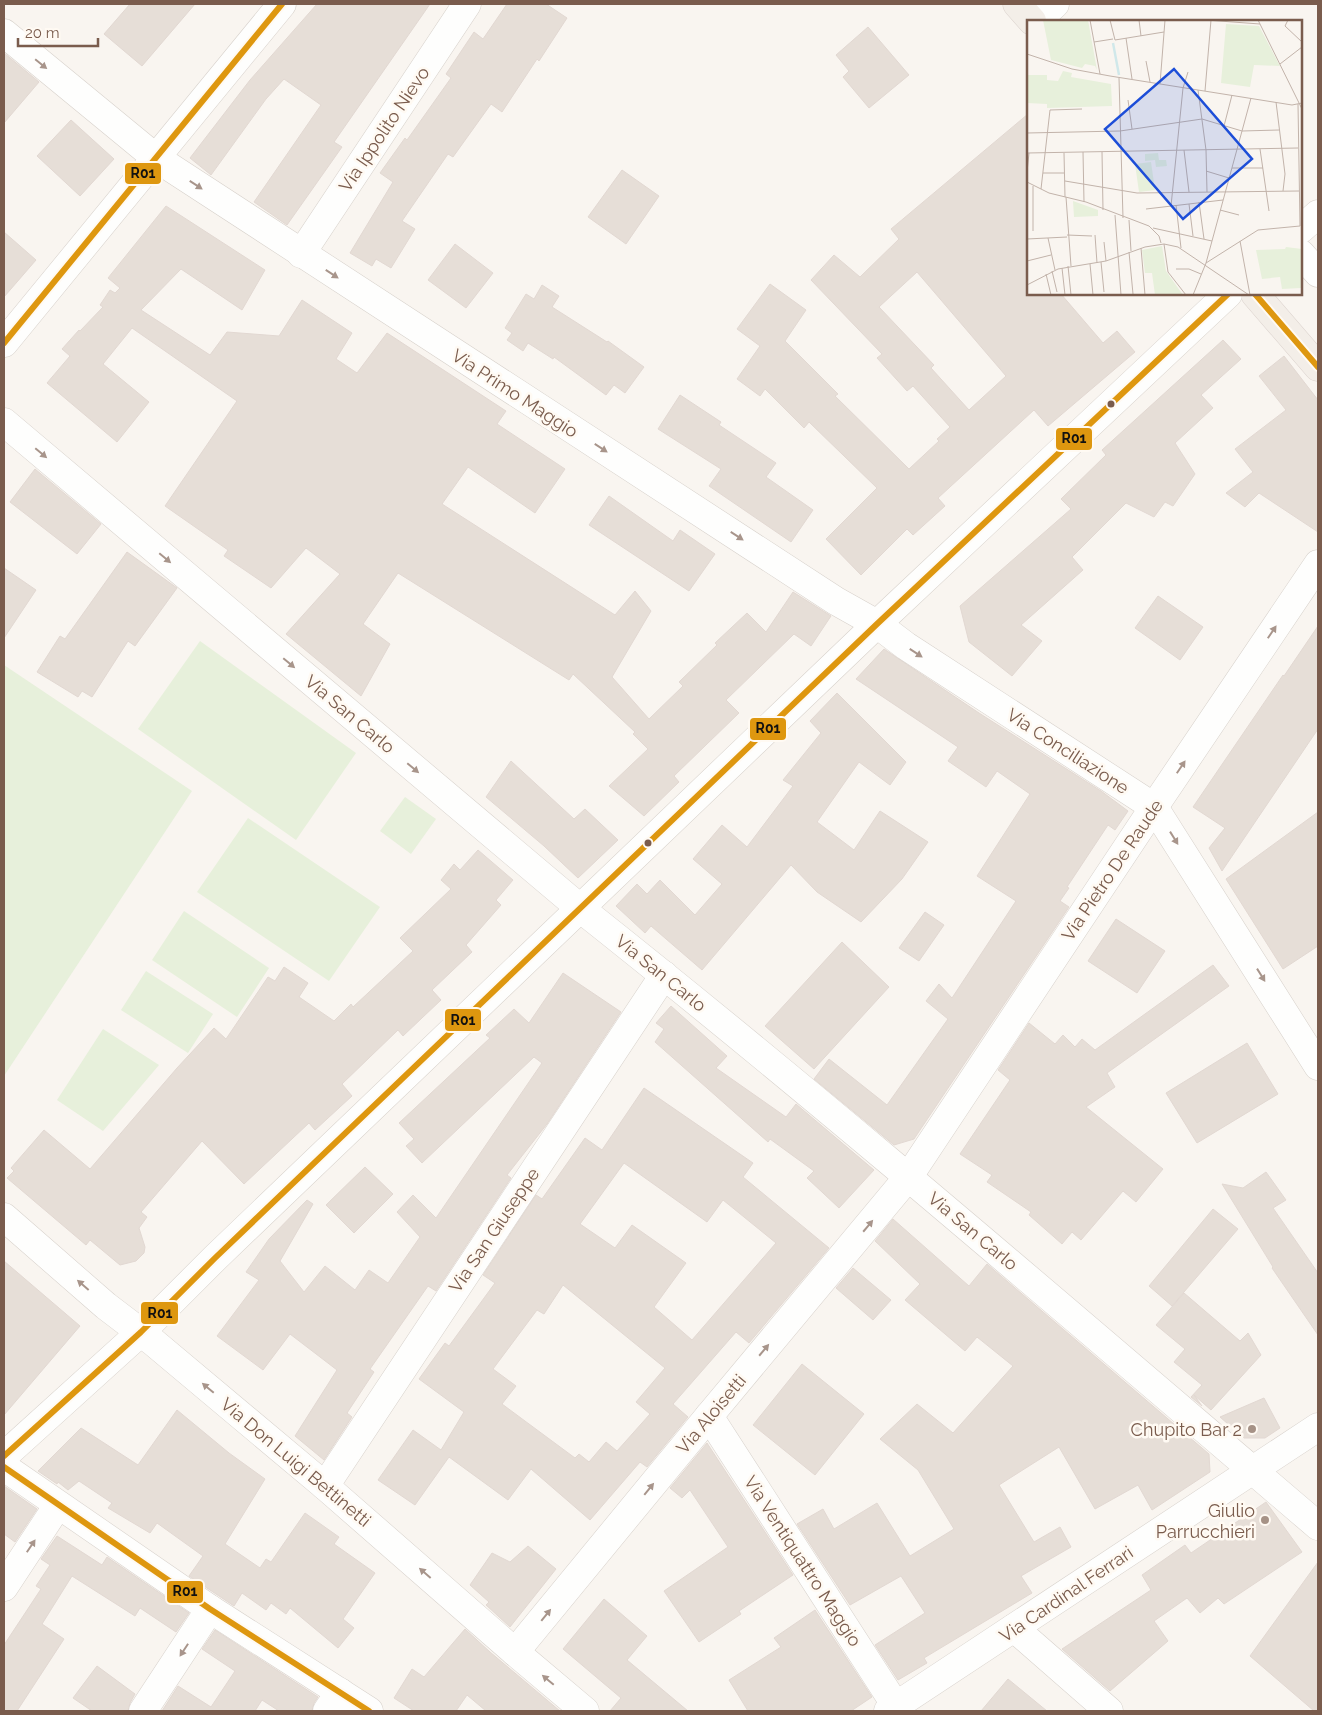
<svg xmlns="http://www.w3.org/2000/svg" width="1322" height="1715" font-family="Raleway,sans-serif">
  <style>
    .green { fill: #e7f0db }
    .building { fill: #e6ded7; stroke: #e2d8d2; fill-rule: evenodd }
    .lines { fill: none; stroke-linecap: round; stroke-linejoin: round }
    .minor-casing { stroke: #d7d1cb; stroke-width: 29 }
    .major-casing { stroke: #dad1cc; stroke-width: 29 }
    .minor { stroke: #fefefd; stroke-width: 28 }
    .major { stroke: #f3eee8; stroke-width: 28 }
    .bus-1-casing { stroke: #fffaf3; stroke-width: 10 }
    .bus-1 { stroke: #de970f; stroke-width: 6 }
    .oneway { fill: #a8958b }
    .bus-dot { fill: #7a5c4d; stroke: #fffaf3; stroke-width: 2 }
    .poi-dot { fill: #a69286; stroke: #fffaf3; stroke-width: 2 }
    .labels { text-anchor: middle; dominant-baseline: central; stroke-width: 5; stroke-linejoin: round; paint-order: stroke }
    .street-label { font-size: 18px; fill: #7a5c4d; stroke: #fffaf3 }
    .poi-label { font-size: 18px; fill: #7a5c4d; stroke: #fffaf3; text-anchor: end }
    .inset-river { fill: none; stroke: #d0e8ea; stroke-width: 2.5 }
    .inset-road { fill: none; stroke: #c2b3aa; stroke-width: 1 }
    .view { fill: #1d4ed8; fill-opacity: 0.15; stroke: #1d4ed8; stroke-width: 2.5 }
    .inset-edge { fill: none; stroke: #7a5c4d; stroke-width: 2.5 }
    .line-badge { stroke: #fffaf3; stroke-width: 2 }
    .pale-badge-label { font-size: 14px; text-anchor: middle; font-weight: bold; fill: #111 }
  </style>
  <rect width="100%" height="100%" fill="#f9f5f0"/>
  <!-- green -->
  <g class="green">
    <polygon points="200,641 356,753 296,840 138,729"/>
    <polygon points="4,665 192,791 4,1076"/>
    <polygon points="405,797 436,819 411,854 380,831"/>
    <polygon points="248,818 380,907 329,981 197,892"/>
    <polygon points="184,911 269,968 237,1017 152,960"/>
    <polygon points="146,971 213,1014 188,1053 121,1010"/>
    <polygon points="103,1029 159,1065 103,1131 57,1100"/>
  </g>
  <!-- building -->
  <g class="building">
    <polygon points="130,4 195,4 142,66 104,34"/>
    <polygon points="317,4 430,4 334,142 342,147 287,225 254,202 321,105 284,79 266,99 211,175 190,158 250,80"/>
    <polygon points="507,4 546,4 567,18 539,61 537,59 502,112 491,104 453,157 448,154 402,221 415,229 391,268 376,259 372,266 350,253 393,182 380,173 405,138 407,140 451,78 446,74 474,32 483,39"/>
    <polygon points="868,27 909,75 869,108 843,77 849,71 836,55"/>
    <polygon points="4,53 39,82 4,123"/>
    <path d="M1028,114V294H1061L1103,343L1117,331L1135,352L1048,426L1034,410L938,498L945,506L913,535L907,529L861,575L826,539L877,488L809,422L804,428L765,389L760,396L737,379L760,346L737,329L770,284L806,310L785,341L838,394L835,396L909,469L939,441L937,439L950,427L913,386L907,391L877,358L882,354L811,280L834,255L860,277L899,239L891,229ZM917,272L1006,376L969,410L931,368L934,365L879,307Z"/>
    <polygon points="71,120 114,159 80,196 37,156"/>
    <polygon points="622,170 659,196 626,244 588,217"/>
    <polygon points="166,206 265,270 242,310 181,269 141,310 210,355 227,332 279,336 302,300 352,333 336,359 357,373 387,333 506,411 497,424 565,469 535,513 468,467 442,504 615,615 635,591 651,611 612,677 649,719 683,686 679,682 717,645 715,643 747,613 766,632 793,592 831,616 811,646 794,634 726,700 739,713 674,776 679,782 644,816 609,786 648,749 633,734 635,732 573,674 569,680 398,573 363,624 390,644 361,696 286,634 340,574 306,548 271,588 224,556 228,550 165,506 237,401 132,328 103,364 149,402 117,442 47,383 70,356 62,349 79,330 80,331 103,307 100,305 110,290 115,293 120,288 108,278"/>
    <polygon points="4,232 36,260 4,297"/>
    <polygon points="455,244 493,273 466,308 428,280"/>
    <polygon points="542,285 559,296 552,307 607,342 608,341 644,367 625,393 614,385 606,395 554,357 553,359 528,343 523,351 507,340 512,333 505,328 526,294 534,299"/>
    <polygon points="1223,340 1241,359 1201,395 1213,408 1175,443 1195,474 1173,506 1165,502 1154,517 1126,503 1072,557 1083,570 1021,625 1042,641 1012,676 969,642 960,606 1071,509 1061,499 1106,455 1102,450"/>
    <polygon points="1284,356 1318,400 1318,532 1259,493 1245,507 1226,493 1253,472 1235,449 1286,410 1259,376"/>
    <polygon points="680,395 721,422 719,425 776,463 766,477 813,510 791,542 709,486 721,469 658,429"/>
    <polygon points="35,469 101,524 77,554 10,502"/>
    <polygon points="609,496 673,541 680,530 715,554 689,591 589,525"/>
    <polygon points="127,552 177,588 135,646 128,641 92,697 82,691 78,697 37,672 60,636 65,639"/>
    <polygon points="4,568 36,590 4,638"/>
    <polygon points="1158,596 1203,627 1180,660 1135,628"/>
    <polygon points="1318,626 1318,729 1222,871 1209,848 1225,828 1193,807 1283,675 1284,676"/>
    <polygon points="884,649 979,713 1101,791 1128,811 1115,830 1108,825 1067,887 1069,888 1060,901 1069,907 914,1139 894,1145 814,1079 829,1059 887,1105 948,1019 926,1001 939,984 952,998 1016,901 977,876 1030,794 997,771 986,787 948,761 958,747 856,679"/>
    <polygon points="837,693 906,762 890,785 859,762 817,822 854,850 880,811 928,842 902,879 861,922 817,892 791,865 702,970 651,926 645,933 616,906 637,884 647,894 660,880 695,915 722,884 693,859 722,825 747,847 793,786 783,780 821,733 810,721"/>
    <polygon points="511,761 574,819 585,809 618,840 578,878 544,846 486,797"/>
    <polygon points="1318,812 1318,946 1283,969 1226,879"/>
    <polygon points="478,850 513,880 496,900 501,905 466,945 472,952 432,990 441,1000 403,1036 398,1030 342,1084 352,1096 315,1130 309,1123 244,1184 202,1141 141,1212 147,1217 139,1228 145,1247 144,1253 136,1261 120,1265 90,1240 86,1245 7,1178 14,1171 11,1168 44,1130 90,1169 177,1068 214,1028 226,1039 268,977 275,981 284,967 308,983 299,997 334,1021 351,1004 353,1007 413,951 400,938 451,889 441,880 454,864 460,870"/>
    <polygon points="925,912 944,925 919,961 899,948"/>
    <polygon points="1116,919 1165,951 1137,993 1088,961"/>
    <polygon points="842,942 889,987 814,1069 765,1026"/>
    <polygon points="1213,965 1229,986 1107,1073 1115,1087 1086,1107 1163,1169 1136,1202 1123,1191 1081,1240 1072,1232 1062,1244 1029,1215 1031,1212 987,1182 992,1175 960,1154 1010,1080 998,1070 1029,1023 1055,1044 1063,1035 1075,1047 1082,1039 1095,1050"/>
    <polygon points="563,973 621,1012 547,1124 507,1175 511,1178 436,1291 428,1286 370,1369 374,1372 347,1413 352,1417 324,1460 295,1436 337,1370 290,1334 263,1370 217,1336 259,1280 246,1272 269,1239 307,1200 313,1204 280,1261 304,1292 325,1266 355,1290 369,1270 388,1283 420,1237 397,1212 413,1195 436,1218 542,1063 534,1057 422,1163 406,1146 414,1139 399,1123 490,1038 486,1035 514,1009 529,1023"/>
    <polygon points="671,1006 727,1056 716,1068 786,1117 796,1104 874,1170 839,1208 807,1178 814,1171 770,1139 768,1142 655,1042 664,1029 656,1023"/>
    <polygon points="1247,1043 1278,1094 1197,1143 1166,1093"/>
    <path d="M644,1088L753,1163L743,1177L829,1248L749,1343L736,1332L673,1404L688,1417L647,1467L640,1462L590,1520L531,1469L508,1500L449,1457L415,1505L378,1480L413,1430L441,1450L464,1412L419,1379L445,1343L449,1346L495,1283L483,1275L536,1195L542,1199L585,1138L602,1150ZM624,1163L707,1222L723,1200L776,1243L692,1340L654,1307L686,1263L632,1225L615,1248L580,1224ZM563,1285L665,1368L636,1402L650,1414L617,1451L606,1442L589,1462L579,1454L575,1458L502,1404L516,1386L493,1369L537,1310L544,1314Z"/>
    <polygon points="365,1167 393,1194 354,1233 326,1205"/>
    <polygon points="1266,1172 1286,1200 1273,1208 1318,1273 1318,1335 1272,1268 1273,1267 1222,1184 1243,1188"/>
    <polygon points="1213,1209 1238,1229 1172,1306 1149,1286"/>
    <polygon points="893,1219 969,1286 987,1264 1209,1454 1210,1472 1152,1510 1138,1485 1095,1509 1059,1447 999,1485 1034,1542 1060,1527 1071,1547 1021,1576 1032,1593 924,1658 927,1663 898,1680 875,1645 925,1613 901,1576 850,1605 797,1524 823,1509 834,1529 877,1503 910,1556 954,1529 918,1470 880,1439 917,1404 953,1433 1013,1366 977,1337 965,1351 905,1300 920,1284 875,1241"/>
    <polygon points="4,1261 80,1326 4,1415"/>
    <polygon points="853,1268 891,1300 873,1320 836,1288"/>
    <polygon points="1184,1293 1240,1341 1248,1333 1261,1355 1211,1410 1194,1395 1202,1406 1191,1397 1202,1385 1174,1362 1185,1349 1156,1325"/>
    <polygon points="802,1364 864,1414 815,1475 753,1425"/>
    <polygon points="1264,1398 1280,1428 1265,1438 1244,1438 1220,1417"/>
    <polygon points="177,1410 229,1453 265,1479 225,1544 260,1568 266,1559 271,1562 305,1513 339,1537 334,1544 375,1573 343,1619 354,1628 338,1648 290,1608 286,1614 271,1603 266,1610 242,1593 234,1606 189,1576 203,1556 157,1523 150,1533 108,1508 112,1503 79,1481 68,1490 58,1482 57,1484 38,1471 81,1428 138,1465"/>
    <polygon points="707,1443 793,1575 739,1611 741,1614 699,1642 664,1591 728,1547 690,1490 682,1498 670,1488"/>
    <polygon points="4,1486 37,1509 15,1542 4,1534"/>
    <polygon points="1266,1502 1302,1552 1224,1604 1218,1598 1200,1613 1187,1598 1154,1621 1168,1641 1110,1691 1062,1649 1151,1590 1142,1575 1185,1545 1191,1553"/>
    <polygon points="57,1536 102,1565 107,1557 189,1613 176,1632 140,1608 135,1616 72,1576 42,1624 64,1639 17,1711 4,1711 4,1645 41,1589 36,1586 50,1565 41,1559"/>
    <polygon points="528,1546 556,1569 510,1627 486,1605 489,1602 470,1585 492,1553 510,1562"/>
    <polygon points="1318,1562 1318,1711 1314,1711 1250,1656"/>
    <polygon points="604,1599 647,1636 627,1660 688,1711 610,1711 621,1698 563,1649"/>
    <polygon points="815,1610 872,1697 851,1711 748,1711 729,1680 781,1647 774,1638"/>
    <polygon points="465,1629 490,1652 560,1711 486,1711 467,1695 456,1711 414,1711 394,1698 412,1669 424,1677"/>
    <polygon points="215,1630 318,1697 314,1703 312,1711 279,1711 262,1700 255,1711 162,1711 178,1686 211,1707 235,1671 202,1649"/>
    <polygon points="97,1666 135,1694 130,1703 128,1711 92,1711 73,1698"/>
    <polygon points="1008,1679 1047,1711 981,1711"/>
  </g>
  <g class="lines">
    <!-- minor casing -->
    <g class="minor-casing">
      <g id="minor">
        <polyline points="1037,21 1055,4"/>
        <polyline points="4,33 156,158 836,601 877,624 906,646 1154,807 1318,1066"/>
        <polyline points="1301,229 1318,214"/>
        <polyline points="301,254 467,4"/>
        <polyline points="1301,254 1318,273"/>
        <polyline points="4,343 282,4"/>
        <path d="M4,422L581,909C832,1108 1074,1318 1318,1526"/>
        <polyline points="4,1217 106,1306 152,1341 325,1486 515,1652 585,1711"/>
        <polyline points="709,1416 896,1706"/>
        <polyline points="4,1456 141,1332 215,1258 877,624 1228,294"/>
        <polyline points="4,1467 210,1609 369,1711"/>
        <polyline points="325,1486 664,975"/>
        <polyline points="4,1587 58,1505"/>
        <polyline points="1014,1628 1109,1711"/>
        <polyline points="515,1652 709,1416 909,1176 1154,807 1318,564"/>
        <polyline points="143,1711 210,1609"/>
        <polyline points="327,1711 340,1692"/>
        <polyline points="888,1711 1318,1427"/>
      </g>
    </g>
    <!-- major casing -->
    <g class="major-casing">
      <g id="major">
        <polyline points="1017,4 1032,21"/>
        <polyline points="1255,294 1318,367"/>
      </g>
    </g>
    <!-- minor -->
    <use href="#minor" class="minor"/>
    <!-- major -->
    <use href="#major" class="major"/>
    <!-- bus-1 casing -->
    <g class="bus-1-casing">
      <g id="bus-1">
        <polyline points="1255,294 1318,367"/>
        <polyline points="4,343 282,4"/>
        <polyline points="4,1456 141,1332 215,1258 877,624 1228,294"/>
        <polyline points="4,1467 210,1609 369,1711"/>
      </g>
    </g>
    <!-- bus-1 -->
    <use href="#bus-1" class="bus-1"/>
  </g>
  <!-- one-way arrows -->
  <defs><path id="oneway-solid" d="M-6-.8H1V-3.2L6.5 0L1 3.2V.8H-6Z" transform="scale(1.25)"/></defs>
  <g class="oneway">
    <use href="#oneway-solid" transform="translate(41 64) rotate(39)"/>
    <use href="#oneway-solid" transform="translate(196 185) rotate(33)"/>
    <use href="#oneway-solid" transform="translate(332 274) rotate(33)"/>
    <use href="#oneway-solid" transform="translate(601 448) rotate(33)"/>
    <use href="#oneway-solid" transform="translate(41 453) rotate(40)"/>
    <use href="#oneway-solid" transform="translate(737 536) rotate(33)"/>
    <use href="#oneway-solid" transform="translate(165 558) rotate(40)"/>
    <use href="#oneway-solid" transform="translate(1272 632) rotate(-56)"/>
    <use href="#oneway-solid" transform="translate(916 653) rotate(33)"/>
    <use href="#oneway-solid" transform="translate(289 663) rotate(40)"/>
    <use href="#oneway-solid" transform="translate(1181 767) rotate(-56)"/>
    <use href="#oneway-solid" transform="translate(413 768) rotate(40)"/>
    <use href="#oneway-solid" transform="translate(1174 838) rotate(58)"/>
    <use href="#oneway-solid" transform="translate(1261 975) rotate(58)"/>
    <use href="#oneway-solid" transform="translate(868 1226) rotate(-50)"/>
    <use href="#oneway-solid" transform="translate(83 1285) rotate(-139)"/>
    <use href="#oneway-solid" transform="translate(764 1350) rotate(-50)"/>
    <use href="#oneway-solid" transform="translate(208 1388) rotate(-140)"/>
    <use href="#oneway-solid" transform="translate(649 1489) rotate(-51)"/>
    <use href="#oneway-solid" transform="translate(31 1546) rotate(-56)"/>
    <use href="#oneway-solid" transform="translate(425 1573) rotate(-139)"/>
    <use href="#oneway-solid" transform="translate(546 1615) rotate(-51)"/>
    <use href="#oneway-solid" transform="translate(184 1650) rotate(123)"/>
    <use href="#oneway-solid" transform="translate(548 1680) rotate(-140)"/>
  </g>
  <!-- markers -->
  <g class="bus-dot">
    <circle cx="1111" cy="404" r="4.5"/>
    <circle cx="648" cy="843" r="4.5"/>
  </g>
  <g class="poi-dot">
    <circle cx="1252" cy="1429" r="5"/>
    <circle cx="1265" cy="1520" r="5"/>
  </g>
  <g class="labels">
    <!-- street labels -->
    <g class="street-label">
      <text transform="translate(384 129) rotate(-56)">Via Ippolito Nievo</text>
      <text transform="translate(515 393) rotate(33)">Via Primo Maggio</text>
      <text transform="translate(350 714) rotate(40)">Via San Carlo</text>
      <text transform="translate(1068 751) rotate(33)">Via Conciliazione</text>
      <text transform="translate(1112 870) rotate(-56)">Via Pietro De Raude</text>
      <text transform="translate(661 973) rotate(39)">Via San Carlo</text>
      <text transform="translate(494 1230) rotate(-56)">Via San Giuseppe</text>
      <text transform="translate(973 1231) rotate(40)">Via San Carlo</text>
      <text transform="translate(711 1414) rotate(-50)">Via Aloisetti</text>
      <text transform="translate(296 1462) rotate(40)">Via Don Luigi Bettinetti</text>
      <text transform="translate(803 1561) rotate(57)">Via Ventiquattro Maggio</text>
      <text transform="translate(1066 1594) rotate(-34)">Via Cardinal Ferrari</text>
    </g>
    <!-- poi labels -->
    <g class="poi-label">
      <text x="1242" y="1429">Chupito Bar 2</text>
      <text x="1255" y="1510">Giulio<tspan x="1255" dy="21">Parrucchieri</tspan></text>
    </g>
  </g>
  <!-- overview -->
  <g transform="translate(1027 20)">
    <rect width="275" height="275" fill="#f9f5f0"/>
    <path d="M16,0H61L70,50L68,46L58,44L55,48L24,40ZM199,4L232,6L253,46L227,45L223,67L194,63ZM36,51L45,53L44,57L84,64L85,86L20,88V84L0,83V55H20V60L31,61ZM131,133L132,140H139L140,146L129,147L128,140L118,141V134ZM124,142L128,170L112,172L108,144ZM46,181L71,190V196L47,197ZM135,226L139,251L156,275H128L125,253H118L115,230ZM259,227L275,229V275L274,268L255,269L253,257L235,259L229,230L258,229Z" fill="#e7f0db"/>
    <path class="inset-river" d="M86,23L92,55"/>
    <path class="inset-road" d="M63,0L73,54M83,0L88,20L137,12M112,0L114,16M179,0L233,4M231,0L275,89M261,0L258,6L275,22M99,18L105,59M67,22L86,19M0,34L45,49L83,56L265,85L275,83M119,41L123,62M253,44L275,27M92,58L96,198M133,64L138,0M171,70L179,130L180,172M178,71L184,0M101,80L105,109M249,82L258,154L256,171M197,106L205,75M0,113L93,111L175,99L215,111L252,110M233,129L242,191M157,130L162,172M56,132L57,182M75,132L76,190M0,133L271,128M37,133L38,177M205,148H236M179,151L202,158M0,152L2,133M16,153H37M38,161L110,173L272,171M0,162L22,173L59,182L122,206L132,216L134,223M14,169L23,90L55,89M39,177L44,246M172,182L177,219M162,184L166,216M149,185L154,228M144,186L156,68L161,52M119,189L196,180M193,190L212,195M88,195L94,275M102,200L104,231M126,208L185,221M6,211V166M40,215L65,216M68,215L70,243M21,218L28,250M0,219L40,217M213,221L223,275M77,222L79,241M137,224L141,252L159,275M114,228L118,275M102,232L106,274M0,241L24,235M74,242L77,272M179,243L231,210L273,206L271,84M63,244L66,275M41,246L44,275M35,248L38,275M149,249H162L174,254M25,251L30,272M19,254L24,275M0,265L31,249L79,241L118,227L137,224L151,227L222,275M166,275L179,243L224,78"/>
    <path class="view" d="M147,49L225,139L156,199L78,109Z"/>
    <rect width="275" height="275" class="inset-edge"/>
  </g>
  <g class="line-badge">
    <rect x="124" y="162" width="38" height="23" rx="5" fill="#de970f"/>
    <rect x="1055" y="427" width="38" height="24" rx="5" fill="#de970f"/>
    <rect x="749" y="717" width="38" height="24" rx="5" fill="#de970f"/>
    <rect x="444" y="1008" width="38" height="24" rx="5" fill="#de970f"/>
    <rect x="140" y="1301" width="39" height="24" rx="5" fill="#de970f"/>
    <rect x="166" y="1580" width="38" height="24" rx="5" fill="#de970f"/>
  </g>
  <g class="pale-badge-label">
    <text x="143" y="178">R01</text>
    <text x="1074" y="443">R01</text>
    <text x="768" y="733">R01</text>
    <text x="463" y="1025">R01</text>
    <text x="160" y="1318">R01</text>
    <text x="185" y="1596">R01</text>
  </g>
  <!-- border -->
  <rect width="1322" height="1715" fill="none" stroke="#7a5c4d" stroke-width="10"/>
  <!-- scale -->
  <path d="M18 38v8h80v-8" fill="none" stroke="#7a5c4d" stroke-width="2.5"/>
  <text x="25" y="38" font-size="15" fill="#7a5c4d" stroke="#fffaf3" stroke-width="4" paint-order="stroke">20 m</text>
</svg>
